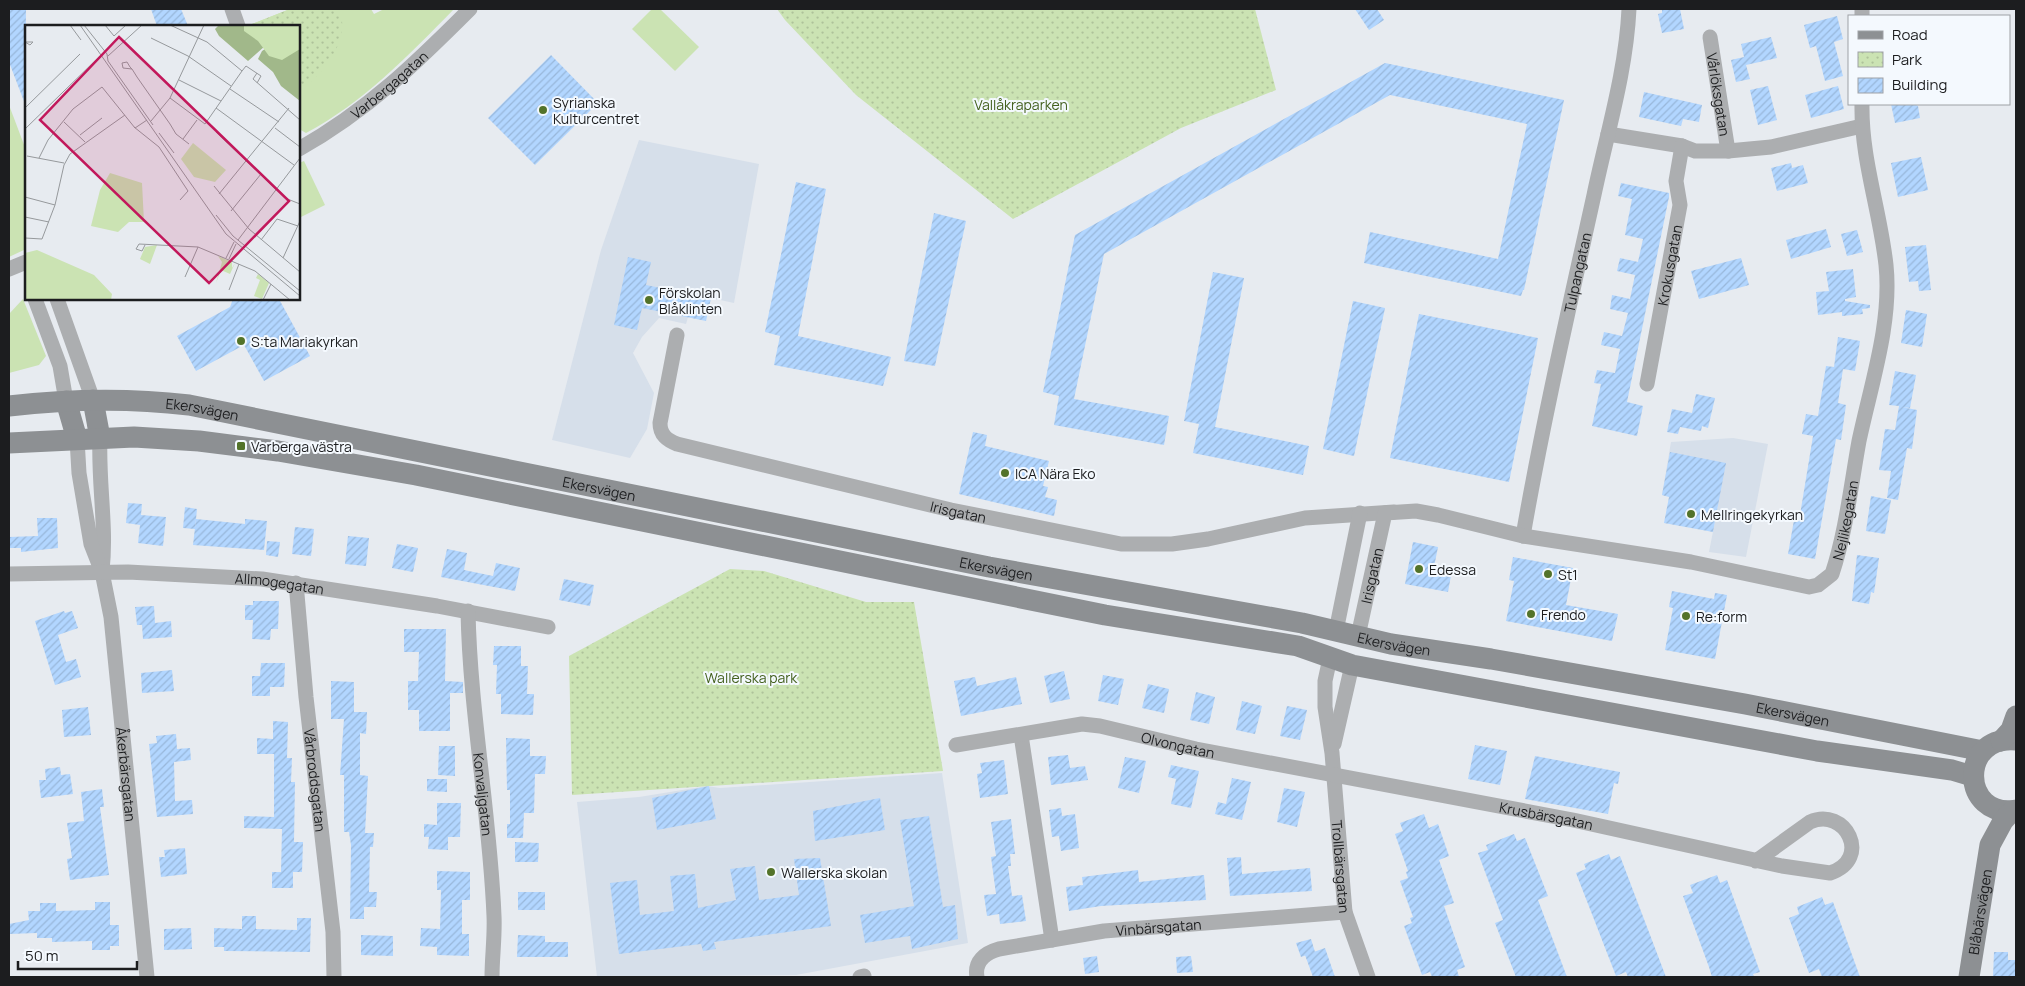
<svg xmlns="http://www.w3.org/2000/svg" width="2025" height="986" font-family="Manrope,sans-serif">
  <style>
    .built { fill: #d6dfea }
    .grass { fill: #cbe3b3 }
    .park { fill: url(#park-dots) }
    .building { fill: url(#building-hatch) }
    .lines { fill: none; stroke-linecap: round; stroke-linejoin: round }
    .street { stroke: #acaeb0; stroke-width: 15 }
    .secondary { stroke: #8d9093; stroke-width: 21 }
    .poi-dot { fill: #53732a; stroke: #f4f9fe; stroke-width: 2 }
    .labels { text-anchor: middle; dominant-baseline: central; stroke-width: 4; stroke-linejoin: round; paint-order: stroke }
    .street-label { font-size: 14px; fill: #1c1d1f; stroke: #f4f9fe }
    .poi-label { font-size: 14px; fill: #1c1d1f; stroke: #f4f9fe; text-anchor: start }
    .park-label { font-size: 14px; fill: #44611f; stroke: #f4f9fe }
    .inset-road { fill: none; stroke: #96999c; stroke-width: 1 }
    .view { fill: #c2185b; fill-opacity: 0.15; stroke: #c2185b; stroke-width: 2.5 }
    .inset-edge { fill: none; stroke: #1c1d1f; stroke-width: 2.5 }
  </style>
  <defs>
    <pattern id="park-dots" width="8" height="8" patternUnits="userSpaceOnUse" patternTransform="scale(1.25)"><rect width="8" height="8" fill="#cbe3b3"/><path d="M2 2h.1M6 6h.1" fill="none" stroke="#aec29a" stroke-width="1.8" stroke-linecap="round"/></pattern>
    <pattern id="building-hatch" width="6" height="6" patternUnits="userSpaceOnUse" patternTransform="scale(1.25)"><rect width="6" height="6" fill="#b2d6ff"/><path d="M-1 1l2-2M0 6l6-6M5 7l2-2" fill="none" stroke="#98b7da"/></pattern>
  </defs>
  <rect width="100%" height="100%" fill="#e7ebf0"/>
  <!-- built -->
  <g class="built">
    <polygon points="639,140 759,164 734,303 711,298 688,317 686,324 659,318 642,337 633,353 654,393 647,429 630,458 552,440 601,250"/>
    <polygon points="1733,438 1768,444 1746,557 1709,552 1718,506 1662,495 1671,442"/>
    <polygon points="942,773 968,943 796,975 597,977 577,802 639,797 707,786 720,788"/>
  </g>
  <!-- grass -->
  <g class="grass">
    <path d="M290,9H371L374,14L384,9H454C409,55 363,103 306,133L299,129V26H252V24Z"/>
    <polygon points="652,9 660,9 699,47 675,71 632,29"/>
    <polygon points="9,105 26,150 26,249 9,257"/>
    <polygon points="304,161 325,205 299,218 299,163"/>
    <polygon points="23,299 46,356 39,365 9,373 9,314"/>
  </g>
  <!-- park -->
  <g class="park">
    <path d="M290,9H339C352,39 323,76 299,91V26H252V24Z"/>
    <polygon points="777,9 1255,9 1276,90 1181,128 1013,219 856,95 785,20"/>
    <polygon points="730,569 764,571 866,602 914,602 943,771 572,795 569,656"/>
  </g>
  <!-- building -->
  <g class="building">
    <polygon points="9,9 26,9 25,104 9,62"/>
    <polygon points="151,9 181,9 188,26 157,26"/>
    <polygon points="1355,9 1377,9 1384,20 1369,30"/>
    <polygon points="1662,9 1680,9 1684,29 1662,33 1658,14 1662,13"/>
    <polygon points="1837,16 1843,39 1834,42 1843,76 1825,81 1816,46 1810,48 1804,25"/>
    <polygon points="1771,37 1777,58 1746,65 1750,79 1736,82 1731,60 1744,57 1741,44"/>
    <polygon points="551,55 598,103 535,165 488,118"/>
    <polygon points="1385,63 1564,100 1524,290 1523,290 1521,296 1364,263 1370,232 1498,259 1527,124 1390,95 1104,254 1074,399 1169,416 1164,445 1054,425 1059,396 1043,392 1075,235"/>
    <polygon points="1768,86 1777,120 1758,125 1750,90"/>
    <polygon points="1838,86 1844,109 1811,118 1805,95"/>
    <polygon points="1644,92 1702,105 1699,122 1683,119 1681,126 1639,117"/>
    <polygon points="1891,104 1914,104 1918,106 1920,118 1895,123"/>
    <polygon points="1921,157 1928,190 1898,197 1891,163"/>
    <polygon points="1791,163 1792,168 1803,165 1808,183 1777,191 1771,168"/>
    <polygon points="796,182 826,189 798,336 891,357 883,386 774,365 780,336 765,332"/>
    <polygon points="1621,183 1669,193 1669,197 1627,402 1643,406 1637,436 1592,426 1601,384 1594,383 1597,370 1615,373 1620,349 1601,345 1604,332 1622,336 1628,313 1610,309 1612,295 1630,299 1635,275 1617,271 1620,258 1638,262 1643,239 1625,235 1632,199 1618,196"/>
    <polygon points="934,213 966,221 935,366 904,361"/>
    <polygon points="1826,229 1831,247 1791,259 1786,240"/>
    <polygon points="1857,230 1863,252 1847,256 1841,234"/>
    <polygon points="1926,245 1931,290 1919,291 1918,281 1909,282 1905,247"/>
    <polygon points="628,257 651,262 646,285 711,298 706,321 642,308 637,330 614,325"/>
    <polygon points="1741,258 1749,285 1699,299 1691,271"/>
    <polygon points="1853,269 1856,297 1845,299 1845,301 1870,305 1870,308 1862,309 1863,314 1842,316 1842,312 1818,315 1816,292 1829,291 1826,272"/>
    <polygon points="1213,272 1244,278 1215,427 1309,446 1303,475 1193,453 1199,424 1184,421"/>
    <polygon points="233,299 279,299 310,356 264,381 244,345 196,371 177,336 230,307"/>
    <polygon points="1353,301 1385,308 1354,456 1323,449"/>
    <polygon points="1906,310 1927,314 1922,347 1901,343"/>
    <polygon points="1419,314 1538,338 1509,482 1390,458"/>
    <polygon points="1838,337 1860,341 1855,371 1837,368 1843,369 1838,403 1846,405 1841,440 1836,439 1815,559 1788,554 1794,520 1799,521 1813,436 1802,434 1806,414 1818,416 1826,366 1834,367"/>
    <polygon points="1895,371 1916,375 1910,408 1902,407 1917,410 1912,449 1907,448 1898,500 1887,498 1891,471 1879,470 1885,429 1895,430 1899,406 1889,405"/>
    <polygon points="1696,394 1715,398 1708,428 1702,426 1701,431 1680,427 1678,434 1667,432 1672,409 1692,413"/>
    <polygon points="973,432 987,435 985,446 1049,461 1043,486 1048,487 1045,497 1057,500 1054,516 959,494"/>
    <polygon points="1670,452 1726,463 1713,532 1664,523 1669,497 1662,495"/>
    <polygon points="1871,496 1891,500 1885,534 1866,531"/>
    <polygon points="128,503 142,504 141,515 166,517 163,546 138,543 140,525 126,523"/>
    <polygon points="185,507 197,509 195,529 183,528"/>
    <polygon points="37,518 57,518 58,548 21,552 21,548 9,548 9,537 38,536"/>
    <polygon points="196,519 245,524 245,519 267,521 264,550 193,545"/>
    <polygon points="295,527 314,529 311,556 292,554"/>
    <polygon points="348,536 369,538 366,566 345,564"/>
    <polygon points="267,541 280,542 278,557 266,555"/>
    <polygon points="1413,542 1438,547 1434,567 1452,570 1448,592 1405,584"/>
    <polygon points="397,544 418,548 413,572 392,568"/>
    <polygon points="447,549 467,553 464,570 493,576 496,563 520,568 515,591 441,577"/>
    <polygon points="1857,555 1879,558 1874,593 1871,592 1869,604 1852,601"/>
    <polygon points="1513,557 1573,568 1566,605 1618,614 1612,641 1506,621 1514,581 1509,580"/>
    <polygon points="564,579 594,585 590,606 559,600"/>
    <polygon points="1672,591 1714,599 1715,593 1727,595 1715,659 1665,650 1673,608 1669,607"/>
    <polygon points="253,601 279,601 278,629 271,629 270,640 252,639 253,620 245,620 245,605 253,605"/>
    <polygon points="154,606 155,623 171,621 172,637 143,639 142,625 137,625 135,607"/>
    <polygon points="64,611 65,613 72,611 78,628 58,635 66,662 76,659 81,677 55,685 35,621"/>
    <polygon points="404,629 446,629 445,681 463,682 463,693 450,693 450,731 419,731 419,710 408,710 408,681 418,681 419,652 404,652"/>
    <polygon points="494,646 521,646 521,666 528,666 527,694 534,694 533,715 501,714 501,694 496,694 497,665 493,665"/>
    <polygon points="261,663 285,663 284,687 270,687 270,696 252,696 252,676 260,676"/>
    <polygon points="172,670 174,691 142,693 141,673"/>
    <polygon points="1064,671 1070,699 1050,703 1044,676"/>
    <polygon points="1103,675 1124,679 1118,705 1098,701"/>
    <polygon points="975,677 977,686 1016,677 1022,704 961,716 954,681"/>
    <polygon points="331,681 354,682 354,712 367,712 366,734 360,733 360,775 368,776 365,833 374,833 373,847 370,847 369,892 377,892 376,907 364,907 364,919 350,919 351,845 349,832 344,832 344,775 340,775 344,719 331,719"/>
    <polygon points="1148,684 1169,689 1164,713 1142,708"/>
    <polygon points="1196,692 1215,697 1209,724 1190,720"/>
    <polygon points="1242,701 1262,706 1255,734 1236,730"/>
    <polygon points="1287,706 1307,710 1300,740 1280,736"/>
    <polygon points="88,707 91,735 64,737 62,710"/>
    <polygon points="273,721 288,722 287,758 292,758 291,782 295,782 294,842 303,842 302,872 293,872 293,888 272,888 272,872 281,872 282,829 244,828 244,816 274,817 274,754 257,754 257,738 273,739"/>
    <polygon points="176,734 177,749 190,748 191,760 174,762 175,801 192,800 193,814 157,817 149,744 157,743 156,736"/>
    <polygon points="506,738 530,739 530,756 546,756 545,774 535,774 534,813 524,813 523,838 507,838 507,824 510,824 510,790 507,790"/>
    <polygon points="1475,745 1507,751 1500,785 1468,779"/>
    <polygon points="439,746 455,746 455,776 438,775"/>
    <polygon points="1068,755 1070,768 1085,766 1088,780 1051,785 1048,757"/>
    <polygon points="1535,756 1620,772 1618,784 1614,783 1608,814 1525,799"/>
    <polygon points="1125,757 1146,761 1139,793 1118,788"/>
    <polygon points="1004,760 1008,794 980,798 977,774 982,773 980,763"/>
    <polygon points="1171,765 1199,771 1191,808 1171,804 1176,779 1168,777"/>
    <polygon points="60,767 61,775 70,774 73,794 41,798 39,780 46,780 45,769"/>
    <polygon points="1232,778 1251,782 1242,820 1215,814 1218,802 1226,804"/>
    <polygon points="427,779 447,779 447,792 427,791"/>
    <polygon points="709,786 716,819 657,830 652,798"/>
    <polygon points="1284,788 1305,792 1297,827 1277,822"/>
    <polygon points="102,789 104,807 100,807 109,875 70,880 67,859 72,858 67,823 84,821 81,792"/>
    <polygon points="880,798 885,830 815,841 813,811"/>
    <polygon points="437,803 461,803 460,837 448,837 448,850 428,849 429,837 424,837 424,824 437,825"/>
    <polygon points="1061,808 1062,816 1075,814 1079,848 1061,851 1059,836 1052,837 1049,810"/>
    <polygon points="1424,814 1429,828 1438,824 1449,856 1439,860 1454,903 1444,906 1465,967 1457,970 1459,977 1432,977 1430,972 1422,975 1404,926 1412,923 1410,918 1413,917 1400,881 1408,878 1406,872 1408,871 1395,834 1403,831 1400,823"/>
    <polygon points="929,816 943,907 955,905 958,939 912,949 910,936 865,943 860,915 914,906 900,820"/>
    <polygon points="1011,819 1015,854 1010,854 1011,866 1008,866 1012,896 1022,895 1026,921 1000,924 999,914 987,916 984,895 996,894 991,857 996,856 991,822"/>
    <polygon points="1514,834 1517,841 1525,838 1548,896 1538,900 1567,977 1516,977 1495,923 1503,920 1478,853 1488,850 1486,845"/>
    <polygon points="515,842 539,843 538,862 515,862"/>
    <polygon points="185,848 187,874 161,877 159,857 165,857 164,850"/>
    <polygon points="1609,854 1611,860 1620,856 1666,977 1628,977 1626,972 1616,976 1576,873 1586,869 1584,864"/>
    <polygon points="1241,857 1242,874 1310,868 1312,891 1230,896 1227,858"/>
    <polygon points="820,858 831,926 714,942 716,949 703,951 701,944 619,954 610,883 637,880 640,915 674,911 670,876 695,874 698,908 736,900 730,869 755,866 759,900 799,895 794,859"/>
    <polygon points="1138,870 1139,882 1204,875 1206,900 1101,906 1069,911 1066,887 1083,885 1082,877"/>
    <polygon points="437,871 470,872 470,900 462,900 462,934 469,934 469,956 437,955 437,947 420,946 421,928 440,929 441,890 437,890"/>
    <polygon points="1717,875 1720,883 1727,880 1760,972 1753,974 1754,977 1712,977 1709,967 1683,896 1693,893 1690,885"/>
    <rect x="518" y="892" width="27" height="18"/>
    <polygon points="1822,897 1825,905 1833,902 1860,977 1822,977 1819,969 1809,973 1789,918 1799,914 1797,907"/>
    <polygon points="95,902 110,902 110,925 119,925 119,946 110,946 110,950 92,950 92,941 52,942 52,938 37,938 37,933 9,934 9,924 29,920 28,911 40,911 40,903 56,903 56,911 95,910"/>
    <polygon points="242,916 256,916 256,929 297,930 297,918 311,918 310,952 224,951 224,947 214,947 214,928 242,929"/>
    <polygon points="191,928 192,949 164,950 164,929"/>
    <polygon points="361,935 393,936 393,956 361,955"/>
    <polygon points="518,935 545,936 545,942 568,942 568,957 517,957"/>
    <polygon points="1311,939 1315,952 1301,957 1296,943"/>
    <polygon points="1325,948 1335,977 1313,977 1305,955"/>
    <polygon points="1994,952 2008,952 2008,960 2016,960 2016,977 1993,977"/>
    <polygon points="1097,956 1099,972 1085,974 1083,958"/>
    <polygon points="1191,956 1193,972 1177,973 1176,957"/>
  </g>
  <g class="lines">
    <!-- street -->
    <g class="street">
      <polyline points="232,9 238,26"/>
      <polyline points="1862,9 1862,16"/>
      <path id="s1" d="M1710,37L1728,151"/>
      <polyline points="1608,134 1682,146 1695,151 1728,151 1771,147 1862,126"/>
      <path id="s2" d="M299,149C368,110 415,64 470,9"/>
      <polyline points="9,269 26,262"/>
      <polyline points="35,299 60,366 66,401"/>
      <polyline points="57,299 93,400"/>
      <path id="s3" d="M677,335L660,423C660,435 667,440 677,444L951,510L1121,544H1172L1208,539L1305,518L1394,512"/>
      <path id="s4" d="M1647,384L1680,205L1676,181L1682,146"/>
      <path d="M100,438C98,482 107,527 102,571"/>
      <path id="s5" d="M77,439L79,473L91,544L102,572L111,617L147,977"/>
      <path id="s6" d="M1523,536C1543,421 1569,308 1594,195C1607,133 1626,72 1629,9"/>
      <path id="s7" d="M9,574L128,572L262,579L437,606L548,627"/>
      <path id="s8" d="M296,583L306,697L333,932L334,977"/>
      <path id="s9" d="M468,611C470,713 490,814 494,916C495,936 492,957 492,977"/>
      <polyline points="1336,631 1360,513"/>
      <path id="s10" d="M1358,636L1385,513L1416,511L1438,515L1523,536L1691,562L1809,587L1818,585L1832,574C1846,532 1851,485 1859,441C1871,384 1892,323 1886,265C1880,210 1861,159 1862,104"/>
      <path id="s11" d="M1330,658L1325,681V707L1332,753L1345,912L1368,977"/>
      <polyline points="1021,735 1052,940"/>
      <polyline points="1334,744 1352,665"/>
      <path id="s12" d="M956,745L1082,724L1100,726L1196,749L1573,820L1782,866L1830,873C1873,859 1845,806 1810,822L1756,861"/>
      <polyline points="860,977 864,976"/>
      <path id="s13" d="M977,977C974,961 985,953 999,949L1104,931L1345,912"/>
    </g>
    <!-- secondary -->
    <g class="secondary">
      <polyline points="93,400 100,438"/>
      <polyline points="66,401 77,439"/>
      <path id="s14" d="M9,406C69,399 129,398 189,405L989,567L1302,623L1391,644L1491,659L1745,704L1983,751"/>
      <polyline points="9,443 134,437 199,441 278,451 416,475 1105,615 1298,646 1352,665 1817,751 1952,770 1972,776"/>
      <path d="M2016,740C1958,735 1961,819 2016,810"/>
      <polyline points="2001,741 2011,730 2016,716"/>
      <path id="s15" d="M1969,977L1990,845L2003,821L2012,811"/>
    </g>
  </g>
  <!-- markers -->
  <g class="poi-dot">
    <circle cx="543" cy="110" r="5"/>
    <circle cx="649" cy="300" r="5"/>
    <circle cx="241" cy="341" r="5"/>
    <rect x="236" y="441" width="10" height="10" rx="2.5"/>
    <circle cx="1005" cy="473" r="5"/>
    <circle cx="1691" cy="514" r="5"/>
    <circle cx="1419" cy="569" r="5"/>
    <circle cx="1548" cy="574" r="5"/>
    <circle cx="1531" cy="614" r="5"/>
    <circle cx="1686" cy="616" r="5"/>
    <circle cx="771" cy="872" r="5"/>
  </g>
  <g class="labels">
    <!-- street labels -->
    <g class="street-label">
      <text stroke="none"><textPath href="#s2" startOffset="111">Varbergagatan</textPath></text>
      <text stroke="none"><textPath href="#s1" startOffset="58">Vårlöksgatan</textPath></text>
      <text stroke="none"><textPath href="#s4" startOffset="121">Krokusgatan</textPath></text>
      <text stroke="none"><textPath href="#s6" startOffset="269">Tulpangatan</textPath></text>
      <text stroke="none"><textPath href="#s14" startOffset="194">Ekersvägen</textPath></text>
      <text stroke="none"><textPath href="#s14" startOffset="599">Ekersvägen</textPath></text>
      <text stroke="none"><textPath href="#s3" startOffset="408">Irisgatan</textPath></text>
      <text stroke="none"><textPath href="#s10" startOffset="640">Nejlikegatan</textPath></text>
      <text stroke="none"><textPath href="#s14" startOffset="1004">Ekersvägen</textPath></text>
      <text stroke="none"><textPath href="#s10" startOffset="62">Irisgatan</textPath></text>
      <text stroke="none"><textPath href="#s7" startOffset="271">Allmogegatan</textPath></text>
      <text stroke="none"><textPath href="#s14" startOffset="1409">Ekersvägen</textPath></text>
      <text stroke="none"><textPath href="#s14" startOffset="1814">Ekersvägen</textPath></text>
      <text stroke="none"><textPath href="#s12" startOffset="226">Olvongatan</textPath></text>
      <text stroke="none"><textPath href="#s5" startOffset="340">Åkerbärsgatan</textPath></text>
      <text stroke="none"><textPath href="#s8" startOffset="198">Vårbroddsgatan</textPath></text>
      <text stroke="none"><textPath href="#s9" startOffset="184">Konvaljgatan</textPath></text>
      <text stroke="none"><textPath href="#s12" startOffset="601">Krusbärsgatan</textPath></text>
      <text stroke="none"><textPath href="#s11" startOffset="210">Trollbärsgatan</textPath></text>
      <text stroke="none"><textPath href="#s15" startOffset="66">Blåbärsvägen</textPath></text>
      <text stroke="none"><textPath href="#s13" startOffset="201">Vinbärsgatan</textPath></text>
    </g>
    <!-- poi labels -->
    <g class="poi-label">
      <text x="553" y="102">Syrianska<tspan x="553" dy="16">Kulturcentret</tspan></text>
      <text x="659" y="292">Förskolan<tspan x="659" dy="16">Blåklinten</tspan></text>
      <text x="251" y="341">S:ta Mariakyrkan</text>
      <text x="251" y="446">Varberga västra</text>
      <text x="1015" y="473">ICA Nära Eko</text>
      <text x="1701" y="514">Mellringekyrkan</text>
      <text x="1429" y="569">Edessa</text>
      <text x="1558" y="574">St1</text>
      <text x="1541" y="614">Frendo</text>
      <text x="1696" y="616">Re:form</text>
      <text x="781" y="872">Wallerska skolan</text>
    </g>
    <!-- park labels -->
    <g class="park-label">
      <text x="1021" y="104">Vallåkraparken</text>
      <text x="751" y="677">Wallerska park</text>
    </g>
  </g>
  <!-- overview -->
  <g transform="translate(25 25)">
    <rect width="275" height="275" fill="#e7ebf0"/>
    <path d="M132,220L125,239L115,234L120,222ZM193,231L207,237V243L210,238L205,249L196,245L191,258L197,237Z" fill="#cbe3b3"/>
    <path d="M194,0H229L240,21L223,36L194,11L190,4ZM275,0V76L256,61L248,47L233,34L237,26Z" fill="#a1b88a"/>
    <path d="M219,0H275V24L257,35L244,31L233,16L219,6ZM168,118L201,145L190,157L169,152L156,134ZM85,148L117,158L119,197H104L93,207L66,201L75,165ZM12,225L69,250L87,269L86,275H0V228ZM233,249L244,258L237,274L229,271L235,255L231,253Z" fill="#cbe3b3"/>
    <path class="inset-road" d="M45,0L56,15M55,0L201,209L275,271M59,0L82,29L83,36L128,100M80,0L89,11L101,0M145,0L182,17L217,46L180,99L145,73M126,13L163,31L206,61M0,17L5,20L8,17H0M83,31L117,0M107,44L98,43L97,38L102,37L105,42L107,44L112,52L119,62L145,99L151,109L164,119M217,46L221,41L236,51L232,58M232,48L228,54L275,95M154,55L196,76M205,64L254,97M0,83L55,29M191,83L269,140M126,96L145,73L179,0M39,97L60,117M109,102L134,122L163,166L155,175M250,103L275,122M0,104L75,31M191,107L260,173L275,179M134,108L149,128M55,110L77,93M158,114L172,95M2,131L39,138M14,133L23,115L48,84L77,62L110,103L122,95M189,161L224,204L275,247M194,169L264,83M0,172L30,180M206,186L236,149M191,190L208,211L275,266M0,192L24,197M0,213L17,214L30,180L39,140L45,129L100,90M213,215L275,133M236,215L252,194L273,201M120,220L117,226L111,224L114,219L173,222L230,246L265,275M201,233L209,217M258,233L275,196M204,234L211,219M160,252L173,222M204,265L214,239M238,275L246,259"/>
    <path class="view" d="M94,12L264,176L184,258L15,95Z"/>
    <rect width="275" height="275" class="inset-edge"/>
  </g>
  <!-- border -->
  <rect width="2025" height="986" fill="none" stroke="#1c1d1f" stroke-width="20"/>
  <!-- legend -->
  <rect x="1848" y="15" width="162" height="90" fill="#f4f9fe" stroke="#9ea1a5"/>
  <rect x="1858" y="31" width="25" height="8" fill="#8d9093" stroke="#9ea1a5"/>
  <text x="1892" y="40" font-size="15" fill="#1c1d1f">Road</text>
  <rect x="1858" y="52" width="25" height="15" fill="url(#park-dots)" stroke="#9ea1a5"/>
  <text x="1892" y="65" font-size="15" fill="#1c1d1f">Park</text>
  <rect x="1858" y="78" width="25" height="15" fill="url(#building-hatch)" stroke="#9ea1a5"/>
  <text x="1892" y="90" font-size="15" fill="#1c1d1f">Building</text>
  <!-- scale -->
  <path d="M18 961v8h119v-8" fill="none" stroke="#1c1d1f" stroke-width="2.5"/>
  <text x="25" y="961" font-size="15" fill="#1c1d1f" stroke="#f4f9fe" stroke-width="4" paint-order="stroke">50 m</text>
</svg>
